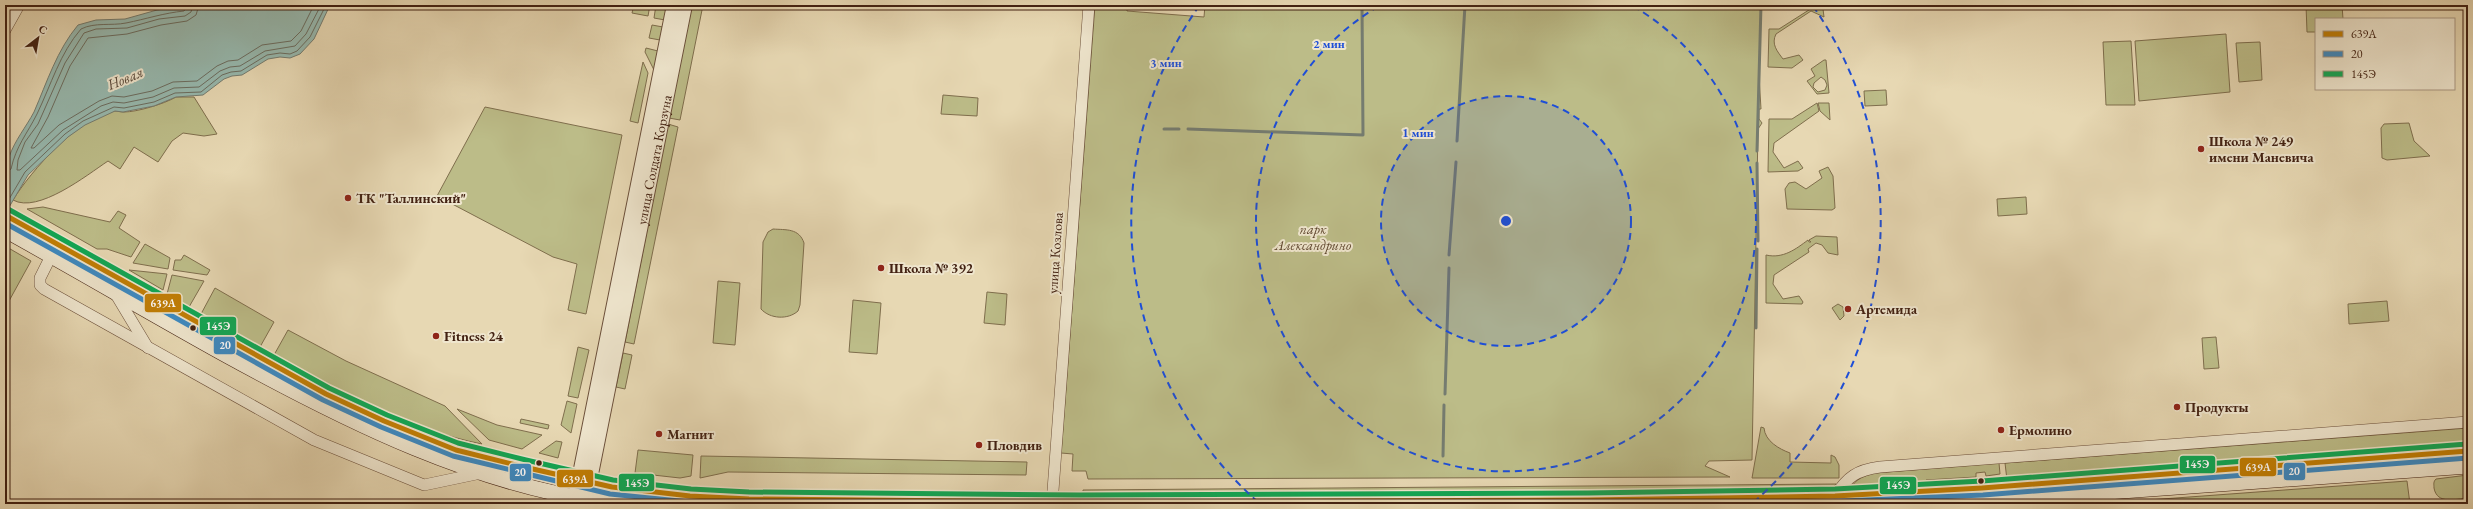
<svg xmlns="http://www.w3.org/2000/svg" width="2473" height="509" font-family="'EB Garamond',serif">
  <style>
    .green { fill: #bcbc88; stroke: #7f6e4d; fill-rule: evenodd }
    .water { fill: #97b9af; stroke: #757c70 }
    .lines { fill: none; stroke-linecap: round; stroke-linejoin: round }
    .shore { stroke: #6c6d60; stroke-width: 1 }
    .stream { stroke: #757c70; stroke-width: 3 }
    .minor-casing { stroke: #6b4f3a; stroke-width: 12 }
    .tertiary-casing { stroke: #6b4f3a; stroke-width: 16 }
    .secondary-casing { stroke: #422112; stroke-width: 16 }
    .minor { stroke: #efe6ce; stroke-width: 11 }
    .tertiary { stroke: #efe6ce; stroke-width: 14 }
    .secondary { stroke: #efe6ce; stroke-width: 15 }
    .bus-1-casing { stroke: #efe6ce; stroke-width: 8 }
    .bus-2-casing { stroke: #efe6ce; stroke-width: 8 }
    .bus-3-casing { stroke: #efe6ce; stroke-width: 8 }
    .bus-1 { stroke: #c17e05; stroke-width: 5 }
    .bus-2 { stroke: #3d8ac2; stroke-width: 5 }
    .bus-3 { stroke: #10a855; stroke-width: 5 }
    .ring { fill: none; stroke: #1d4ed8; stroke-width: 2; stroke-dasharray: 7 5 }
    .poi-dot { fill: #8f2418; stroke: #efe6ce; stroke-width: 1.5 }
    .bus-dot { fill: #422112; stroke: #efe6ce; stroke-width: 1.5 }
    .labels { text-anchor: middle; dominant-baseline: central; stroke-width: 4; stroke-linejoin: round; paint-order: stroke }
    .poi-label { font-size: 14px; font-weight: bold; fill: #422112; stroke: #efe6ce; text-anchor: start }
    .street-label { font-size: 14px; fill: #422112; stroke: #efe6ce }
    .park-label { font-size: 14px; font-style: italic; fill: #604830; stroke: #efe6ce }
    .water-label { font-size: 15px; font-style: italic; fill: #574739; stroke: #efe6ce }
    .centre { fill: #1d4ed8; stroke: #efe6ce; stroke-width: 2 }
    .ring-label { font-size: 12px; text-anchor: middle; font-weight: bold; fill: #1d4ed8; stroke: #efe6ce; stroke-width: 4; stroke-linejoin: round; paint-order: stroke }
    .line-badge { stroke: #efe6ce; stroke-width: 1.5 }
    .badge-label { font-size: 11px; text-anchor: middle; font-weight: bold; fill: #fff }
  </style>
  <rect width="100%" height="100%" fill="#e7d8b3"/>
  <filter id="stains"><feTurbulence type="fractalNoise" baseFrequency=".005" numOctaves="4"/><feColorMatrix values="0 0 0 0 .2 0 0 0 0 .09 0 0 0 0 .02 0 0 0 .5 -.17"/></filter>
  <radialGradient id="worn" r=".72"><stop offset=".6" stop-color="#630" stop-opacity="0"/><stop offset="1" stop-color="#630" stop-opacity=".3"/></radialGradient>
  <!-- green -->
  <g class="green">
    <polygon points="634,5 650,5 648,16 632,13"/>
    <polygon points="656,5 668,5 665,20 654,18"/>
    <polygon points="692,5 703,5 680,120 669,118"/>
    <polygon points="1095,5 1127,5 1127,11 1204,17 1205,5 1761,5 1759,76 1761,109 1759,109 1759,119 1762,123 1758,129 1752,460 1709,461 1705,466 1730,477 1088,479 1086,471 1072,471 1073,454 1061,453"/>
    <polygon points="2306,5 2342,5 2343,19 2316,19 2316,32 2307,32"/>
    <path d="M1812,8L1823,9L1824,17L1811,11L1776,34C1771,44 1777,51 1783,59L1799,55L1803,60L1792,68L1768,67L1769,29H1779Z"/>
    <polygon points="652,25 663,27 660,40 649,38"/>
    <polygon points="2226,34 2230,92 2139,101 2135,41"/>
    <polygon points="2131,41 2135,105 2106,105 2103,42"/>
    <polygon points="2260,42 2262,80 2239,82 2236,43"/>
    <polygon points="646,48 658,51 654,70 645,52"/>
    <path d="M1824,60H1826L1829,93L1817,94L1807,81L1815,76L1811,69ZM1821,77L1825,80L1827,85L1825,90L1818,92L1813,87L1814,83Z"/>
    <polygon points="643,62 648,73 638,123 630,121"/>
    <polygon points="1886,90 1887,105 1865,106 1864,91"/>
    <polygon points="943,95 978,98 977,116 941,114"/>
    <path d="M176,97H194L217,134L204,136L183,133L172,141L158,162L134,147L120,169L108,161C87,175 38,214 13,200C30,172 80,115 115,111C117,111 121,112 124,112C137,112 164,104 176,97Z"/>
    <polygon points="1817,103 1819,111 1774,143 1773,152 1784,168 1798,161 1803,168 1798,171 1768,172 1769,119 1792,119"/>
    <polygon points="1818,103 1829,103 1830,120 1820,111"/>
    <polygon points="485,107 622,135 586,314 568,310 577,264 553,257 437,196"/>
    <polygon points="2409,123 2414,141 2430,156 2387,160 2382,158 2381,128 2384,124"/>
    <polygon points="668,124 678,127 634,344 625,342"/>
    <polygon points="1828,167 1833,176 1835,208 1832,210 1787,209 1785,189 1789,183 1795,182 1806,189 1822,178 1819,171"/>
    <polygon points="2026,197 2027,214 1998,216 1997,199"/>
    <polygon points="43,207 110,222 118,211 126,215 119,228 140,242 131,257 107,249 97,249 27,209"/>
    <path d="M773,229C786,230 799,228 804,243L800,305L798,311C788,320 770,319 761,309L763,242L768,232Z"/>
    <path d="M1816,236L1837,237L1838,255L1828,253L1822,245L1816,243L1808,249L1809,252L1774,275L1773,284L1783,299L1799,296L1803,302L1802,304L1766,303V255C1783,259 1796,249 1808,240L1809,242H1811L1809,240Z"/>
    <polygon points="145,244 170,258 168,269 133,263"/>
    <polygon points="5,246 31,261 9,301 5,301"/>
    <polygon points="184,255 210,270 207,275 173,270 175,260 181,260"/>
    <polygon points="129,270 167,274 163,290"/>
    <polygon points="172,275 204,281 189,307 167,294"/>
    <polygon points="718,281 740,283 735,345 713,343"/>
    <polygon points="215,288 274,322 260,347 201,314"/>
    <polygon points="987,292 1007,294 1005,325 984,323"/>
    <polygon points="853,300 881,303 877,354 849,352"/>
    <polygon points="2387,301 2389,321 2349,324 2348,304"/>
    <polygon points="1838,304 1843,307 1844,316 1840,320 1832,308"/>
    <path d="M288,330L346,361L445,406L482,444C410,430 338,390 274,355Z"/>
    <polygon points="2216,337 2219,368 2204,369 2202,338"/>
    <polygon points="578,347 589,350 578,398 568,396"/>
    <polygon points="623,353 632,355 625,389 616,387"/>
    <polygon points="567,401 577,404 571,433 561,425"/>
    <polygon points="457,409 497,425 542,435 522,449 489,440"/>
    <polygon points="521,419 549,425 548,429 520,423"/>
    <path d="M1761,427L1764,428C1765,441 1779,449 1790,453V462L1831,463V455L1835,457L1839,465V478H1752Z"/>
    <polygon points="2468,428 2468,445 2007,480 2005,463"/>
    <polygon points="556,441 562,442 558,458 539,453"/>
    <polygon points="638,450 693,455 691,476 680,478 635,473"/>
    <polygon points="701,456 1027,462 1026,475 728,472 700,478"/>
    <path d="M1999,463L2000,474L1986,476L1985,472L1976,473V477L1926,480V485L1851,489C1853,480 1866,475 1874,473Z"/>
    <path d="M2468,475V498C2456,499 2437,505 2434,488C2434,484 2433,482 2436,479Z"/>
    <polygon points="2407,481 2410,504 2094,504"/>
    <polygon points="1836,484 1829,491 1083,497 1083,490"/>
  </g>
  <!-- water -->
  <path class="water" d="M191,5H330L314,39L300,54L290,58L280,57L268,59L242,75L232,76L224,79L203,95L176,97L154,106L123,112L115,111L85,125L68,137L28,175L5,214C5,195 3,174 9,157C15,140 26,127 34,112C47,82 57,50 78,25L96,20L125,19L157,10Z"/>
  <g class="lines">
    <!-- shore -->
    <g class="shore">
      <polyline points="193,5 191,12 185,16 159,19 127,28 96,29 84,33 65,63 38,124 25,142 18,160 17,170 20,170 63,130 101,106 113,102 124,103 153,97 174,88 199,87 220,71 230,67 240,66 265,51 295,46 306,34 321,5"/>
      <polyline points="199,5 196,15 187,21 161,25 127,34 88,38 70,66 48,117 31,148 34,148 59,125 99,101 112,96 124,97 152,91 173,82 197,81 217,66 228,61 238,60 262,45 291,41 301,31 314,5"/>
      <path d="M5,173L11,169C16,146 27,134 37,114C51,85 60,53 81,29C95,22 111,26 126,23C146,19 164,13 184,11L188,5"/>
      <polyline points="5,206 25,172 65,134 83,121 114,107 124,108 154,102 175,93 201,92 222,75 231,72 241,71 267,55 280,53 290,54 297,51 310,37 326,5"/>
    </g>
    <!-- stream -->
    <g class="stream">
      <polyline points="1164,129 1179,129"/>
      <polyline points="1188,129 1363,135 1362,5"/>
      <polyline points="1457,141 1465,5"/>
      <polyline points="1757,151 1761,5"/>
      <polyline points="1757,163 1758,241"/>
      <polyline points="1449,255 1456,162"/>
      <polyline points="1756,328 1757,249"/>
      <polyline points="1445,394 1449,268"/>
      <polyline points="1443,456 1444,405"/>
    </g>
    <!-- minor casing -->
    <g class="minor-casing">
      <g id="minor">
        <polyline points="5,30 19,5"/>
        <polyline points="54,250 40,278 40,285 44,289 314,440 424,485 481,473"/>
        <polyline points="115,293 148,348"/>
        <path d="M1835,496C1847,477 1857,470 1880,467L2468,422"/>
        <polyline points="1052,504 1089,5"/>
      </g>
    </g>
    <!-- tertiary casing -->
    <g class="tertiary-casing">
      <g id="tertiary">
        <polyline points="574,504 674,5"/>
        <path id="s1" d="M585,504L685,5"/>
      </g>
    </g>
    <!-- secondary casing -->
    <g class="secondary-casing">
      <g id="secondary">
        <polyline points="5,215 326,394 384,421 456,450 524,467 612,487 690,496 749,499 1079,502 1588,500 1835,496 1982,488 2468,451"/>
        <path d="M5,230C79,271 152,314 226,355C348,422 476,486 616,504"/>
        <polyline points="1942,504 2468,466"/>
      </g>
    </g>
    <!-- minor -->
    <use href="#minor" class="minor"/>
    <!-- tertiary -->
    <use href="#tertiary" class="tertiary"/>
    <!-- secondary -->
    <use href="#secondary" class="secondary"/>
    <!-- bus-1 casing -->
    <g class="bus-1-casing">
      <polyline id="bus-1" points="5,215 326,394 384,421 456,450 524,467 612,487 690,496 749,499 1079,502 1588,500 1835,496 1982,488 2468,451"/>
    </g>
    <!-- bus-2 casing -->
    <g class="bus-2-casing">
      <g id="bus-2">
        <polyline points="5,223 323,400 381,427 453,456 610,494 709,504"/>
        <polyline points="1773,504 1983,495 2468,458"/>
      </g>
    </g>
    <!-- bus-3 casing -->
    <g class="bus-3-casing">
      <polyline id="bus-3" points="8,209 329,388 387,415 458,443 526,460 613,480 691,489 749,492 1079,495 1588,493 1835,489 1982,481 2467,444"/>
    </g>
    <!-- bus-1 -->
    <use href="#bus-1" class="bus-1"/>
    <!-- bus-2 -->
    <use href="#bus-2" class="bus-2"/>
    <!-- bus-3 -->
    <use href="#bus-3" class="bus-3"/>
  </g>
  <!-- distance rings -->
  <circle cx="1506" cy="221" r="125" fill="#1d4ed8" fill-opacity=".12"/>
  <g class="ring">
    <circle cx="1506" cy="221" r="125"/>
    <path d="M1633 6A250 250 0 1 1 1379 6"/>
    <path d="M1258 502A375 375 0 0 1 1199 6M1813 6A375 375 0 0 1 1754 502"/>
  </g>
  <!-- markers -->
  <g class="poi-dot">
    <circle cx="2201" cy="149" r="4"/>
    <circle cx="348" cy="198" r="4"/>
    <circle cx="881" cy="268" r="4"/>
    <circle cx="1848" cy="309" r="4"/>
    <circle cx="436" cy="336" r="4"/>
    <circle cx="2177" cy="407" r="4"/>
    <circle cx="2001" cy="430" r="4"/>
    <circle cx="659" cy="434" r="4"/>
    <circle cx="979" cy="445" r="4"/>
  </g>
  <g class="bus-dot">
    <circle cx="193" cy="328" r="3.5"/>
    <circle cx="539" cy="463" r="3.5"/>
    <circle cx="1981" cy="481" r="3.5"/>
  </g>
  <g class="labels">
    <!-- poi labels -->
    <g class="poi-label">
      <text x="2209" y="141">Школа № 249<tspan x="2209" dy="16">имени Маневича</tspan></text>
      <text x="356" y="198">ТК "Таллинский"</text>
      <text x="889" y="268">Школа № 392</text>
      <text x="1856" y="309">Артемида</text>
      <text x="444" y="336">Fitness 24</text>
      <text x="2185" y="407">Продукты</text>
      <text x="2009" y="430">Ермолино</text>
      <text x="667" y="434">Магнит</text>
      <text x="987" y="445">Пловдив</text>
    </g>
    <!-- street labels -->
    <g class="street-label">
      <text stroke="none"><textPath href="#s1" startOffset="351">улица Солдата Корзуна</textPath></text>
      <text transform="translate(1055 253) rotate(-86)">улица Козлова</text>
    </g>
    <!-- park labels -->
    <g class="park-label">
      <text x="1313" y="229">парк<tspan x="1313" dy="16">Александрино</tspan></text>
    </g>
    <!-- water labels -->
    <g class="water-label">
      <text transform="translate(125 78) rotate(-23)">Новая</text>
    </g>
  </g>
  <circle cx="1506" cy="221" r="6" class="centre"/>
  <g class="ring-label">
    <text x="1329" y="48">2 мин</text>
    <text x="1166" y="67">3 мин</text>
    <text x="1418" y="137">1 мин</text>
  </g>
  <g class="line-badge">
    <rect x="144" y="293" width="38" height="20" rx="4" fill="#c17e05"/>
    <rect x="199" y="316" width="38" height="20" rx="4" fill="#10a855"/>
    <rect x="213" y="336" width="23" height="19" rx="4" fill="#3d8ac2"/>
    <rect x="2179" y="455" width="37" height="19" rx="4" fill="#10a855"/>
    <rect x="2239" y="457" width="38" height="20" rx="4" fill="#c17e05"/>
    <rect x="2283" y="462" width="23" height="19" rx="4" fill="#3d8ac2"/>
    <rect x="509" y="463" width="23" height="19" rx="4" fill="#3d8ac2"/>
    <rect x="556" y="469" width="38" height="19" rx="4" fill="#c17e05"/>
    <rect x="618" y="473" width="37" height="19" rx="4" fill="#10a855"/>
    <rect x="1879" y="476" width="38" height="19" rx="4" fill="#10a855"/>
  </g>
  <g class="badge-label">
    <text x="163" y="307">639А</text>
    <text x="218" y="330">145Э</text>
    <text x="225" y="349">20</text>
    <text x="2197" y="468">145Э</text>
    <text x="2258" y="471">639А</text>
    <text x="2294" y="475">20</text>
    <text x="520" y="476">20</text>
    <text x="575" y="483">639А</text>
    <text x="637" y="487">145Э</text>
    <text x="1898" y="489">145Э</text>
  </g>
  <!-- margin -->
  <rect width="2473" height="509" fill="none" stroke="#e7d8b3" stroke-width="20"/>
  <rect x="6" y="6" width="2461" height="497" fill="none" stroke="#422112" stroke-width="2"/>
  <rect x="10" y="10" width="2453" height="489" fill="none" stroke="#422112"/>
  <!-- legend -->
  <rect x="2315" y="18" width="140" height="72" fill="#efe6ce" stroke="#aa9783"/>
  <rect x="2323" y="31" width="20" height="6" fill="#c17e05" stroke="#aa9783"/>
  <text x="2351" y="38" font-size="12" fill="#422112">639А</text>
  <rect x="2323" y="51" width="20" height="6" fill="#3d8ac2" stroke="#aa9783"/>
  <text x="2351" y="58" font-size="12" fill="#422112">20</text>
  <rect x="2323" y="71" width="20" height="6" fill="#10a855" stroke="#aa9783"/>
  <text x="2351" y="78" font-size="12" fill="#422112">145Э</text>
  <!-- north arrow -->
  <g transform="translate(38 38) rotate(31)" stroke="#efe6ce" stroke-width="3" paint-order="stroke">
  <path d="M0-3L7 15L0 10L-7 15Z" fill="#422112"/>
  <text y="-6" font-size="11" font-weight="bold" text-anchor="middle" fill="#422112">С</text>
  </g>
  <rect width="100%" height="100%" filter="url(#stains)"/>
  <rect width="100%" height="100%" fill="url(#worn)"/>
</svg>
